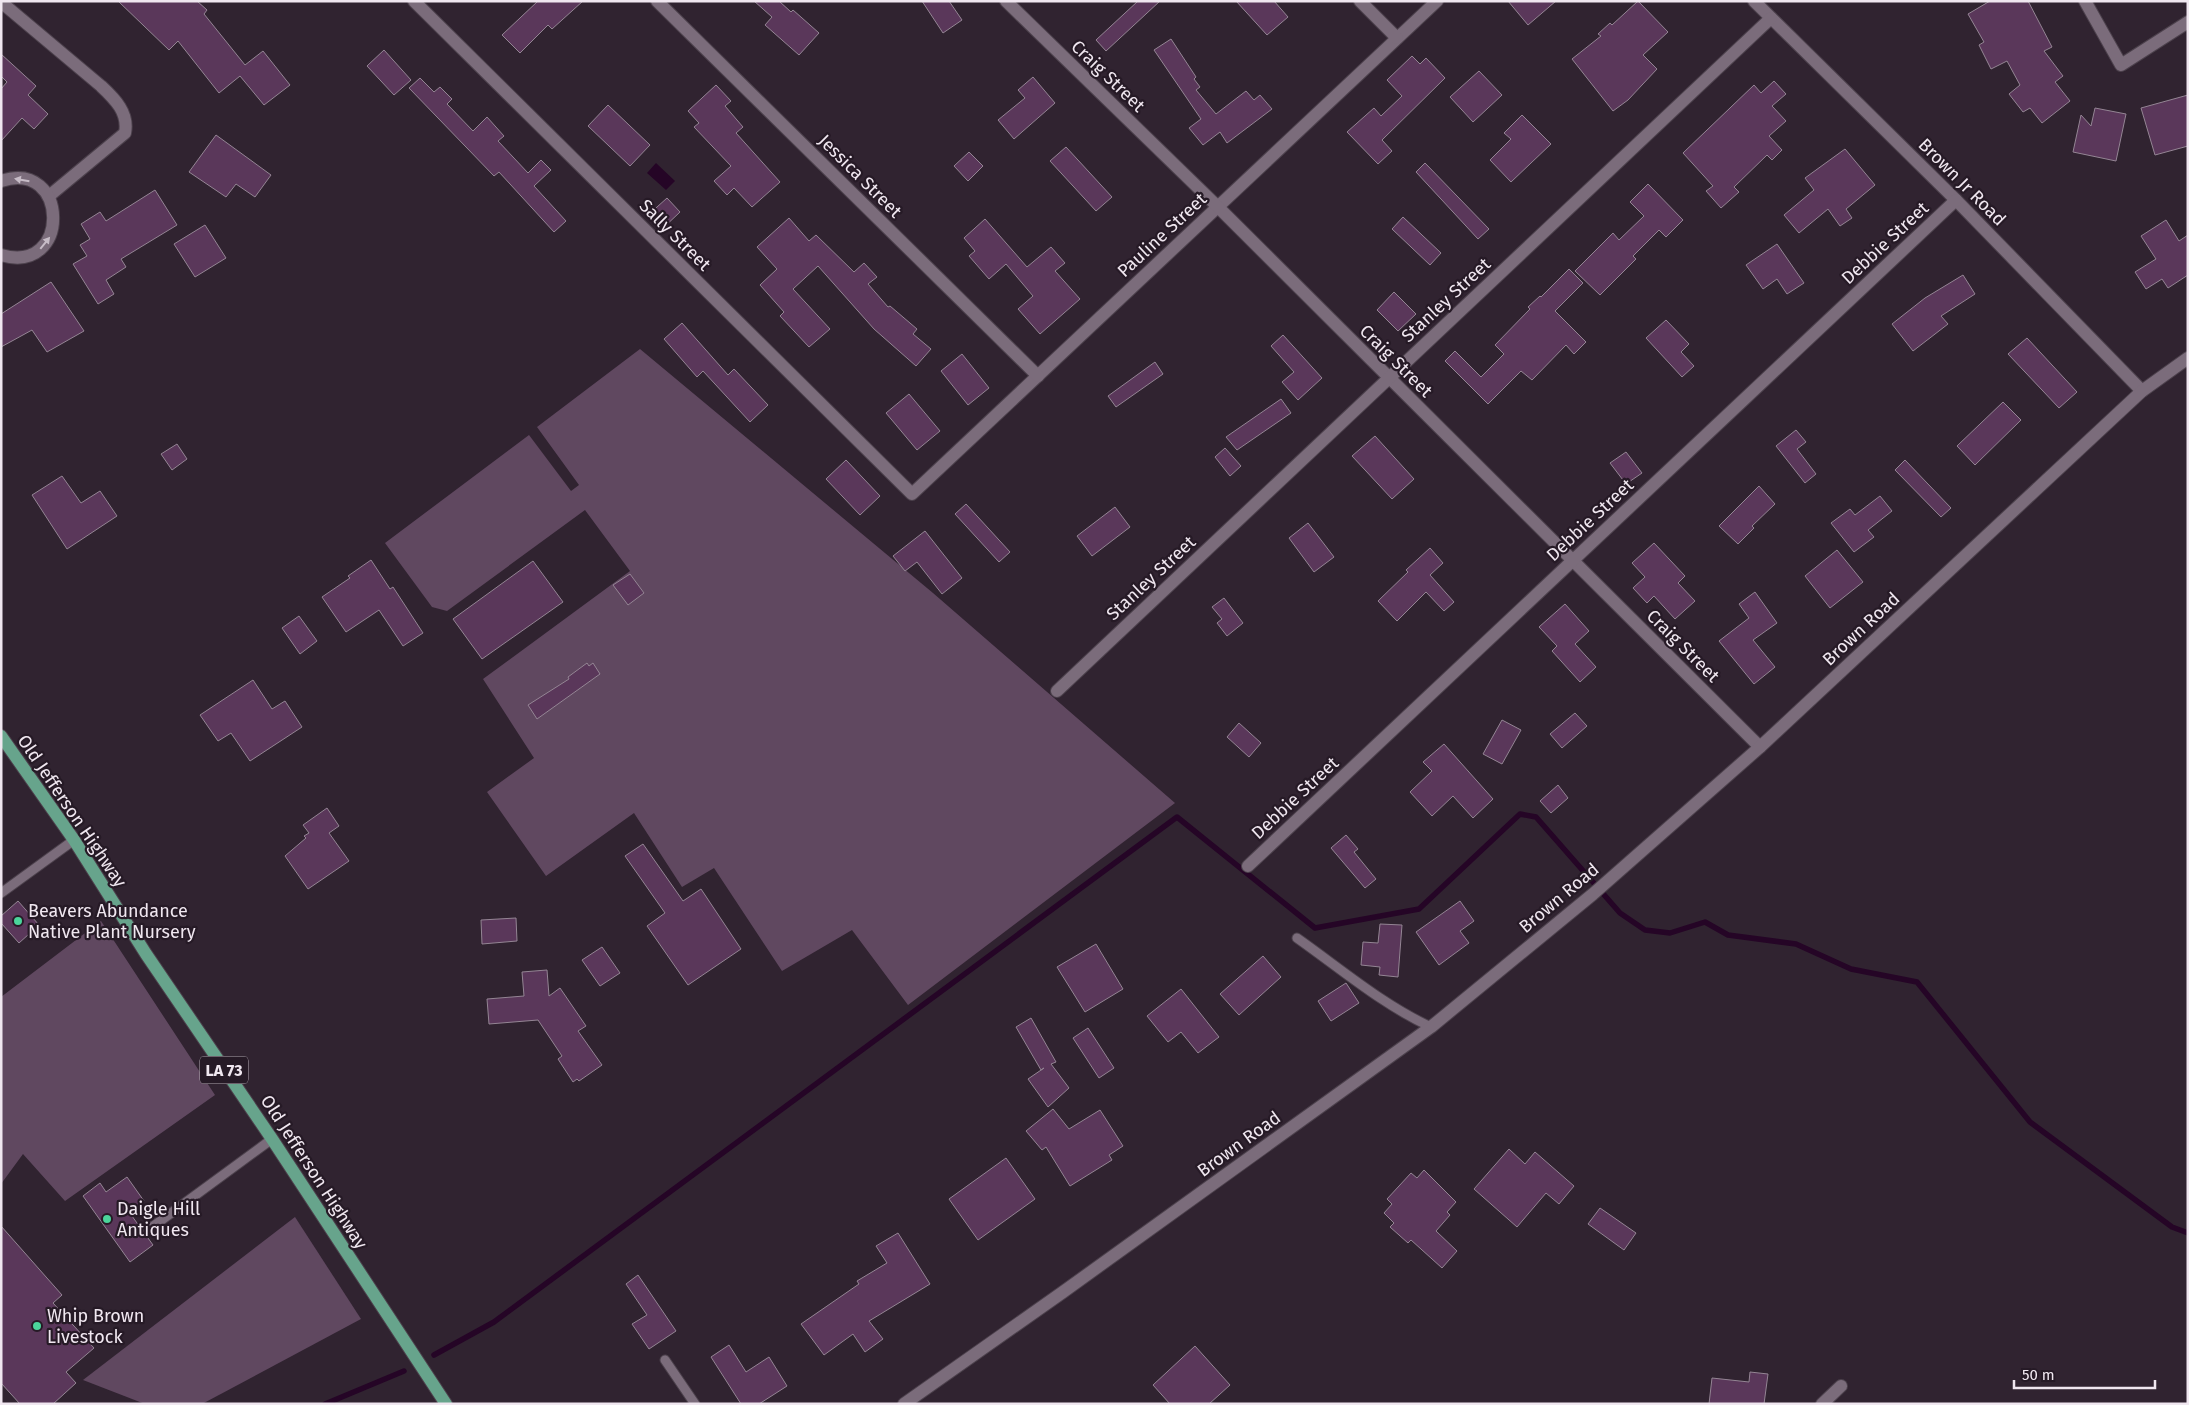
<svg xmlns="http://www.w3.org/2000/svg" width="2189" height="1405" font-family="'Fira Sans',sans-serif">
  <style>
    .green { fill: #604860 }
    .water { fill: #250526 }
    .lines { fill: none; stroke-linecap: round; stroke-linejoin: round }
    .stream { stroke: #250526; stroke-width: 5.5 }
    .building { fill: #5a375a; stroke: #948594 }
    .lane-casing { stroke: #4c414c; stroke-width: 11 }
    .street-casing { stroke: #4c414c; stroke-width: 14 }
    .primary-casing { stroke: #4c414c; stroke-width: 14 }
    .lane { stroke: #7b6c7b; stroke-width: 9 }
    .street { stroke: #7b6c7b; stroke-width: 12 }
    .primary { stroke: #67a48c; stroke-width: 12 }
    .oneway { fill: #c7bcc7 }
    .poi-dot { fill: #4bd49b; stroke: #261a26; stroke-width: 2 }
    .labels { text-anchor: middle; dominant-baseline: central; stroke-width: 4.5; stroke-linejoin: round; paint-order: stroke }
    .shield { fill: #261a26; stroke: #b3aab3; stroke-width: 1 }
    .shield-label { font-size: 16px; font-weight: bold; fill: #f0e7f0 }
    .street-label { font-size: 18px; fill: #f0e7f0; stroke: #261a26 }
    .poi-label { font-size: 18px; fill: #f0e7f0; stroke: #261a26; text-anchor: start }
  </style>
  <rect width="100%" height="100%" fill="#302330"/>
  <!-- green -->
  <g class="green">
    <polygon points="640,349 933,593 1175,803 908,1005 852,930 782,971 714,868 682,887 634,813 546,876 487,792 534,758 483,679 630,571 585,510 447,611 432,607 385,543 529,435 571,491 579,485 537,427"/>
    <polygon points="101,921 215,1095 65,1201 23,1154 1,1184 1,997"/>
    <polygon points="295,1217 361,1319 202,1404 145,1404 83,1380"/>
  </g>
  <!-- water -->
  <polygon class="water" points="656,163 675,181 666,190 647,173"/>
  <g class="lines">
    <!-- stream -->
    <g class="stream">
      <polyline points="434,1355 494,1322 1177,817 1315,928 1419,909 1520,814 1536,817 1620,913 1645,930 1670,933 1705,922 1728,935 1796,944 1851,969 1917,982 2030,1122 2172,1227 2188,1233"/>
      <polyline points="325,1404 404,1371"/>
    </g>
  </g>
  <!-- building -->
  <g class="building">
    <polygon points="118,1 197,1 207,10 204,14 245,65 263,51 290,85 264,105 240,76 219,93 178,41 169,50"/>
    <polygon points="538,1 583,1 552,29 548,25 520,53 502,35"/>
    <polygon points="754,1 779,1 791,12 793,10 819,33 799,55 765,25 772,17"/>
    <polygon points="922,1 949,1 962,20 943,33"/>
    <polygon points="1138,1 1160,1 1106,51 1096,40"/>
    <polygon points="1236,1 1274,1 1288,17 1267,35"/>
    <polygon points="1508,1 1556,1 1528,25"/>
    <polygon points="1638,1 1668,32 1643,55 1657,69 1628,100 1613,111 1572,59 1601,36 1598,34 1610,23 1612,25"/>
    <polygon points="1990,1 2028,1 2052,47 2044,51 2063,76 2055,82 2070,101 2042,123 2030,108 2023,112 2009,94 2020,85 2007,61 1991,69 1979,45 1984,42 1968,14"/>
    <polygon points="1171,39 1196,77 1194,79 1200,87 1196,90 1216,114 1246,91 1254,100 1260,95 1272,109 1227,143 1220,132 1203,145 1189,128 1201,119 1154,50"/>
    <polygon points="384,50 411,80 394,95 367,66"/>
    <polygon points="1,54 36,86 28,95 48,114 34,129 22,118 1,141 1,89 7,82 1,76"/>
    <polygon points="1412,56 1420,64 1426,58 1445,78 1382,140 1392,151 1378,164 1347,132 1374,108 1381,116 1402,96 1387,80"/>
    <polygon points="1479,71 1502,95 1473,122 1450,97"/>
    <polygon points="1033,77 1055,103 1014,139 998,120 1025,98 1018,90"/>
    <polygon points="420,78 434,92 440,87 452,99 447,104 473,131 487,117 504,136 498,141 528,173 541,160 551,170 534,186 566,221 554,232 499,172 494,176 409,88"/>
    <polygon points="1774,81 1786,94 1772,106 1786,121 1769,136 1782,150 1772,160 1767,155 1734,187 1739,192 1721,208 1706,191 1713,186 1683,153 1754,85 1761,93"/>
    <polygon points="716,85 731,101 725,106 743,127 736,133 780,182 752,207 734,188 727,195 714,181 731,166 694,127 699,123 688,111"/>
    <polygon points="2188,95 2188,146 2155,155 2141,108"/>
    <polygon points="608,105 650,145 630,166 588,126"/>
    <polygon points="2095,108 2126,114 2116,161 2073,152 2081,115 2091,126"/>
    <polygon points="1522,115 1551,144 1511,182 1490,160 1511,139 1504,133"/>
    <polygon points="216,135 271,175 255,197 236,184 226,197 189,172"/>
    <polygon points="1066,147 1112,197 1096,211 1050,161"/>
    <polygon points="1845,149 1875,185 1846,209 1852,218 1840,226 1828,209 1799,233 1784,215 1814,190 1805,178"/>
    <polygon points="969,152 983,166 968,181 954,166"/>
    <polygon points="1425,163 1489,229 1478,239 1416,172"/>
    <polygon points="1648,184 1683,220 1666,237 1659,230 1633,256 1636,259 1600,295 1575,271 1613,233 1619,240 1644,216 1630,202"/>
    <polygon points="155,190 177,225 121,259 126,267 106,280 114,294 98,304 73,264 87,256 80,245 90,239 81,224 100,212 106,221"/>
    <polygon points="667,198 680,212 661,230 647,216"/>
    <polygon points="1403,217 1441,253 1430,265 1392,229"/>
    <polygon points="789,218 809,241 816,235 854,272 864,263 877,277 868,284 888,307 890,306 917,329 913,334 931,349 916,366 874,329 818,266 793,289 830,329 809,347 780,316 784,312 760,285 777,269 757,247"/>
    <polygon points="985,219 1027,267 1051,247 1065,263 1055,271 1080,299 1040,334 1018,309 1033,296 1006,264 989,279 969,256 975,251 964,238"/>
    <polygon points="2166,220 2179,241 2188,235 2188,275 2168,288 2162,279 2146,289 2135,272 2156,259 2141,236"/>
    <polygon points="205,225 226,258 195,277 174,244"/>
    <polygon points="1777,244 1804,283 1787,294 1777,279 1763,289 1746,265"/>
    <polygon points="1569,269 1583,283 1555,311 1586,342 1574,354 1566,345 1532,380 1521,371 1488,404 1445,361 1455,351 1481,377 1504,354 1495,345 1530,309 1528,307 1540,296 1541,297"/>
    <polygon points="1963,275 1975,294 1941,316 1948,324 1913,351 1892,324 1925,298"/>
    <polygon points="51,282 84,331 47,352 32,330 1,347 1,314"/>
    <polygon points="1394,292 1416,314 1398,331 1377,310"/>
    <polygon points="1666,320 1689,344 1681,352 1694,366 1682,377 1646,338"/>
    <polygon points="682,323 728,375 734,369 768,405 750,422 703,371 697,377 664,339"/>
    <polygon points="1283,335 1322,378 1298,400 1282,382 1294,372 1271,346"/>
    <polygon points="2027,338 2077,392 2059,408 2008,354"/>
    <polygon points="962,354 989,388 968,405 941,371"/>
    <polygon points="1155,362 1163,374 1116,407 1108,396"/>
    <polygon points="909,394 940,431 917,450 886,413"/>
    <polygon points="1281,399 1291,413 1237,450 1226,437"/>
    <polygon points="2003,402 2021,420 1975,465 1957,446"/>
    <polygon points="1796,430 1806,442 1797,449 1816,474 1805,483 1776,446"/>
    <polygon points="1375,436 1414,479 1392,499 1352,456"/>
    <polygon points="177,444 187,459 172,470 161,454"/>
    <polygon points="1225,448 1241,466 1230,476 1215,457"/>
    <polygon points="1626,452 1642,473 1626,484 1610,463"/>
    <polygon points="846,460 880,496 860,515 826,479"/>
    <polygon points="1905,460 1951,508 1941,517 1895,470"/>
    <polygon points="62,476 81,503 100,491 117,516 67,549 32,495"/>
    <polygon points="1759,486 1775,504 1752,526 1754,528 1738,544 1719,526"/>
    <polygon points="1880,496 1892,511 1868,530 1874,537 1854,552 1831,523 1850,509 1855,515"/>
    <polygon points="966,504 1010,552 999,562 955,514"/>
    <polygon points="1115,507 1130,527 1092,556 1077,536"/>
    <polygon points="1308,523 1334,557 1314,572 1289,538"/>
    <polygon points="925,531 962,578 942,594 917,562 905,571 893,556"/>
    <polygon points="1654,543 1685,576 1678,583 1695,601 1675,619 1654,596 1647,603 1633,588 1645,577 1632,563"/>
    <polygon points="1430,548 1443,563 1430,575 1454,602 1444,611 1426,592 1397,621 1378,601 1408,572 1406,570"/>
    <polygon points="1837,550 1863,582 1830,608 1805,576"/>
    <polygon points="371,560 390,589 393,587 423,633 403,646 379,610 346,632 322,597 350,578 348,576"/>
    <polygon points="533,561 563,602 482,659 453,619"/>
    <polygon points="630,574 644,593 628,605 613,585"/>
    <polygon points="1755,592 1777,623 1753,640 1775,667 1754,684 1719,641 1749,618 1739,604"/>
    <polygon points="1224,598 1243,623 1227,636 1217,623 1222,619 1212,607"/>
    <polygon points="1565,604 1589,631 1575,644 1596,667 1580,682 1552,651 1557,646 1539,627"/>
    <polygon points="299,616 317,641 300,654 282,628"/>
    <polygon points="587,663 589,666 593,663 600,674 537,719 528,705 569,679 568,677"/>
    <polygon points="253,680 272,709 285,701 302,727 250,761 231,733 218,741 200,715"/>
    <polygon points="1575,713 1587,726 1562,748 1550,734"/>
    <polygon points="1502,720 1521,730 1502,764 1483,754"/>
    <polygon points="1239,723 1261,743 1249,757 1227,737"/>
    <polygon points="1444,744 1493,799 1473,818 1453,796 1432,816 1410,792 1432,771 1423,762"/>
    <polygon points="1558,785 1568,798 1551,813 1540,801"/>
    <polygon points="327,808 339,826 329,833 349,861 308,889 285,856 306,838 304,836 309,833 303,825"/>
    <polygon points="1346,835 1358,849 1354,852 1376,879 1365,888 1331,848"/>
    <polygon points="643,844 683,901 701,889 741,949 688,985 647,926 665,913 625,856"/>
    <polygon points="18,901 39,925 19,943 1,923 1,916"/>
    <polygon points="1460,901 1474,921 1460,931 1469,943 1439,965 1416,932"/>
    <polygon points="516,918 517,941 482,944 481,920"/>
    <polygon points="1380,924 1402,925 1398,977 1379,975 1380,967 1361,965 1363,942 1378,943"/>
    <polygon points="1096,944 1123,989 1085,1012 1057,967"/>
    <polygon points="602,947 620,973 600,986 582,960"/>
    <polygon points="1263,956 1281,977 1239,1015 1220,994"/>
    <polygon points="547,970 549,996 560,988 586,1026 578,1031 602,1065 579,1081 577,1079 573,1082 558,1059 562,1056 538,1020 489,1024 487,999 524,996 522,972"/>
    <polygon points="1346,983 1359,1003 1331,1021 1318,1001"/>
    <polygon points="1181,989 1219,1037 1198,1053 1181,1032 1168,1042 1147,1016"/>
    <polygon points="1031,1018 1056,1062 1051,1064 1069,1088 1048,1107 1028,1079 1044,1068 1041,1070 1016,1027"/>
    <polygon points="1088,1028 1114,1068 1099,1078 1073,1038"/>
    <polygon points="1053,1109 1069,1129 1100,1110 1123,1146 1109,1155 1112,1160 1070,1186 1046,1147 1042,1150 1026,1131"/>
    <polygon points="1509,1149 1525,1164 1535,1152 1574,1186 1559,1204 1546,1193 1517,1227 1474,1189"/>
    <polygon points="1006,1158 1035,1199 978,1240 949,1199"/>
    <polygon points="1424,1170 1456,1202 1447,1212 1450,1215 1436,1231 1457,1251 1442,1268 1411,1240 1408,1243 1390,1227 1394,1223 1384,1213 1392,1204 1387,1199 1411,1173 1417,1178"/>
    <polygon points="127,1177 144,1201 129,1212 153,1245 130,1262 83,1196 100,1183 106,1192"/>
    <polygon points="1600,1208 1636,1233 1624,1250 1588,1224"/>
    <polygon points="1,1226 62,1295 53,1303 94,1348 66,1372 76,1383 53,1404 20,1404 1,1383"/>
    <polygon points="898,1233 930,1284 869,1321 883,1339 865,1352 853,1334 824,1355 801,1324 859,1284 857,1281 887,1263 876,1246"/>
    <polygon points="638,1275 676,1331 649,1349 632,1324 647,1315 626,1284"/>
    <polygon points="729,1345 746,1372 769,1357 787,1386 759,1404 741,1404 711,1357"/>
    <polygon points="1195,1346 1230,1385 1209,1404 1170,1404 1153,1385"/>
    <polygon points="1750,1372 1768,1374 1764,1404 1709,1404 1712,1378 1749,1382"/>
  </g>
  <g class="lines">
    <!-- lane casing -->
    <g class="lane-casing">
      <g id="lane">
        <polyline points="1,893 74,840"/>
        <path d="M1297,938C1341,969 1383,1005 1431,1027"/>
        <polyline points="148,1230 272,1139"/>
        <polyline points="665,1360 695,1404"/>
      </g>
    </g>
    <!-- street casing -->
    <g class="street-casing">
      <g id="street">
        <polyline points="414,1 912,494 1437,1"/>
        <polyline points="657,1 1038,376"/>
        <polyline points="1006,1 1218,207 1760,747"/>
        <polyline points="1360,1 1397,38"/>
        <polyline points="1754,1 1956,200 2142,391"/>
        <polyline points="2085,1 2121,65 2188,22"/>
        <path d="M1,2L101,86C115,99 129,113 125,133L49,196"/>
        <path d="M1,181C69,158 72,276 1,255"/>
        <polyline points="1057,691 1771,18"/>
        <polyline points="1248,866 1956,200"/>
        <polyline points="904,1404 1063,1292 1431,1027 1593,894 1760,747 2142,391 2188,358"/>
        <polyline points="1822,1404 1841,1386"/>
      </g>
    </g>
    <!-- primary casing -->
    <g class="primary-casing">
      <polyline id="primary" points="1,736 74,840 146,954 272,1139 446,1404"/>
    </g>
    <!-- lane -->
    <use href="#lane" class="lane"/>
    <!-- street -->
    <use href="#street" class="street"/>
    <!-- primary -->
    <use href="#primary" class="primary"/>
  </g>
  <!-- one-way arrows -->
  <defs><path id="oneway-solid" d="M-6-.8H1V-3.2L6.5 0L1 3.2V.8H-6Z" transform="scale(1.25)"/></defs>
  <g class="oneway">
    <use href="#oneway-solid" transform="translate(22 180) rotate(-170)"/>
    <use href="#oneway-solid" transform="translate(45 243) rotate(-51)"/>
  </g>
  <!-- markers -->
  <g class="poi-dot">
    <circle cx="18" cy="921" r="5"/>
    <circle cx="107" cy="1219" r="5"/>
    <circle cx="37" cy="1326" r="5"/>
  </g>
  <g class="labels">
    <!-- shield labels -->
    <rect class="shield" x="200" y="1056.5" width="48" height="27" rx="4"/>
    <g class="shield-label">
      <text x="224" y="1070">LA 73</text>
    </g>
    <!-- street labels -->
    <g class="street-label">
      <text transform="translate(1108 76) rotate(44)">Craig Street</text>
      <text transform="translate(860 176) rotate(45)">Jessica Street</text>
      <text transform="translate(1962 182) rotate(45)">Brown Jr Road</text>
      <text transform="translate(675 235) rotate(45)">Sally Street</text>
      <text transform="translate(1162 235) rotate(-43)">Pauline Street</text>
      <text transform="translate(1885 243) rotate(-43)">Debbie Street</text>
      <text transform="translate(1446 300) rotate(-43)">Stanley Street</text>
      <text transform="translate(1396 361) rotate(45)">Craig Street</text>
      <text transform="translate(1590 520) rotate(-43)">Debbie Street</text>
      <text transform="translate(1151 578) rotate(-43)">Stanley Street</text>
      <text transform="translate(1861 629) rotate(-43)">Brown Road</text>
      <text transform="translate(1683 646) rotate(45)">Craig Street</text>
      <text transform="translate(1295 798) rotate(-43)">Debbie Street</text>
      <text transform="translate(72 811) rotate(56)">Old Jefferson Highway</text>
      <text transform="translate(1559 898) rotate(-40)">Brown Road</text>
      <text transform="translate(1239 1144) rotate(-36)">Brown Road</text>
      <text transform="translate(314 1172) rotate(57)">Old Jefferson Highway</text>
    </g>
    <!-- poi labels -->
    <g class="poi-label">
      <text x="28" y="911">Beavers Abundance<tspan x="28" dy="21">Native Plant Nursery</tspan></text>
      <text x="117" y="1209">Daigle Hill<tspan x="117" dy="21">Antiques</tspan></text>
      <text x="47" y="1316">Whip Brown<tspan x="47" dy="21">Livestock</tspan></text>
    </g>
  </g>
  <!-- border -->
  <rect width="2189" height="1405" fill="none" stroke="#f0e7f0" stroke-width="5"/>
  <!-- scale -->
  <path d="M2014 1380v8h141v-8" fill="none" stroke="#f0e7f0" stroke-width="2.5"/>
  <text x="2022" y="1380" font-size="15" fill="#f0e7f0" stroke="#261a26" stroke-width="4" paint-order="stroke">50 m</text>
</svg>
